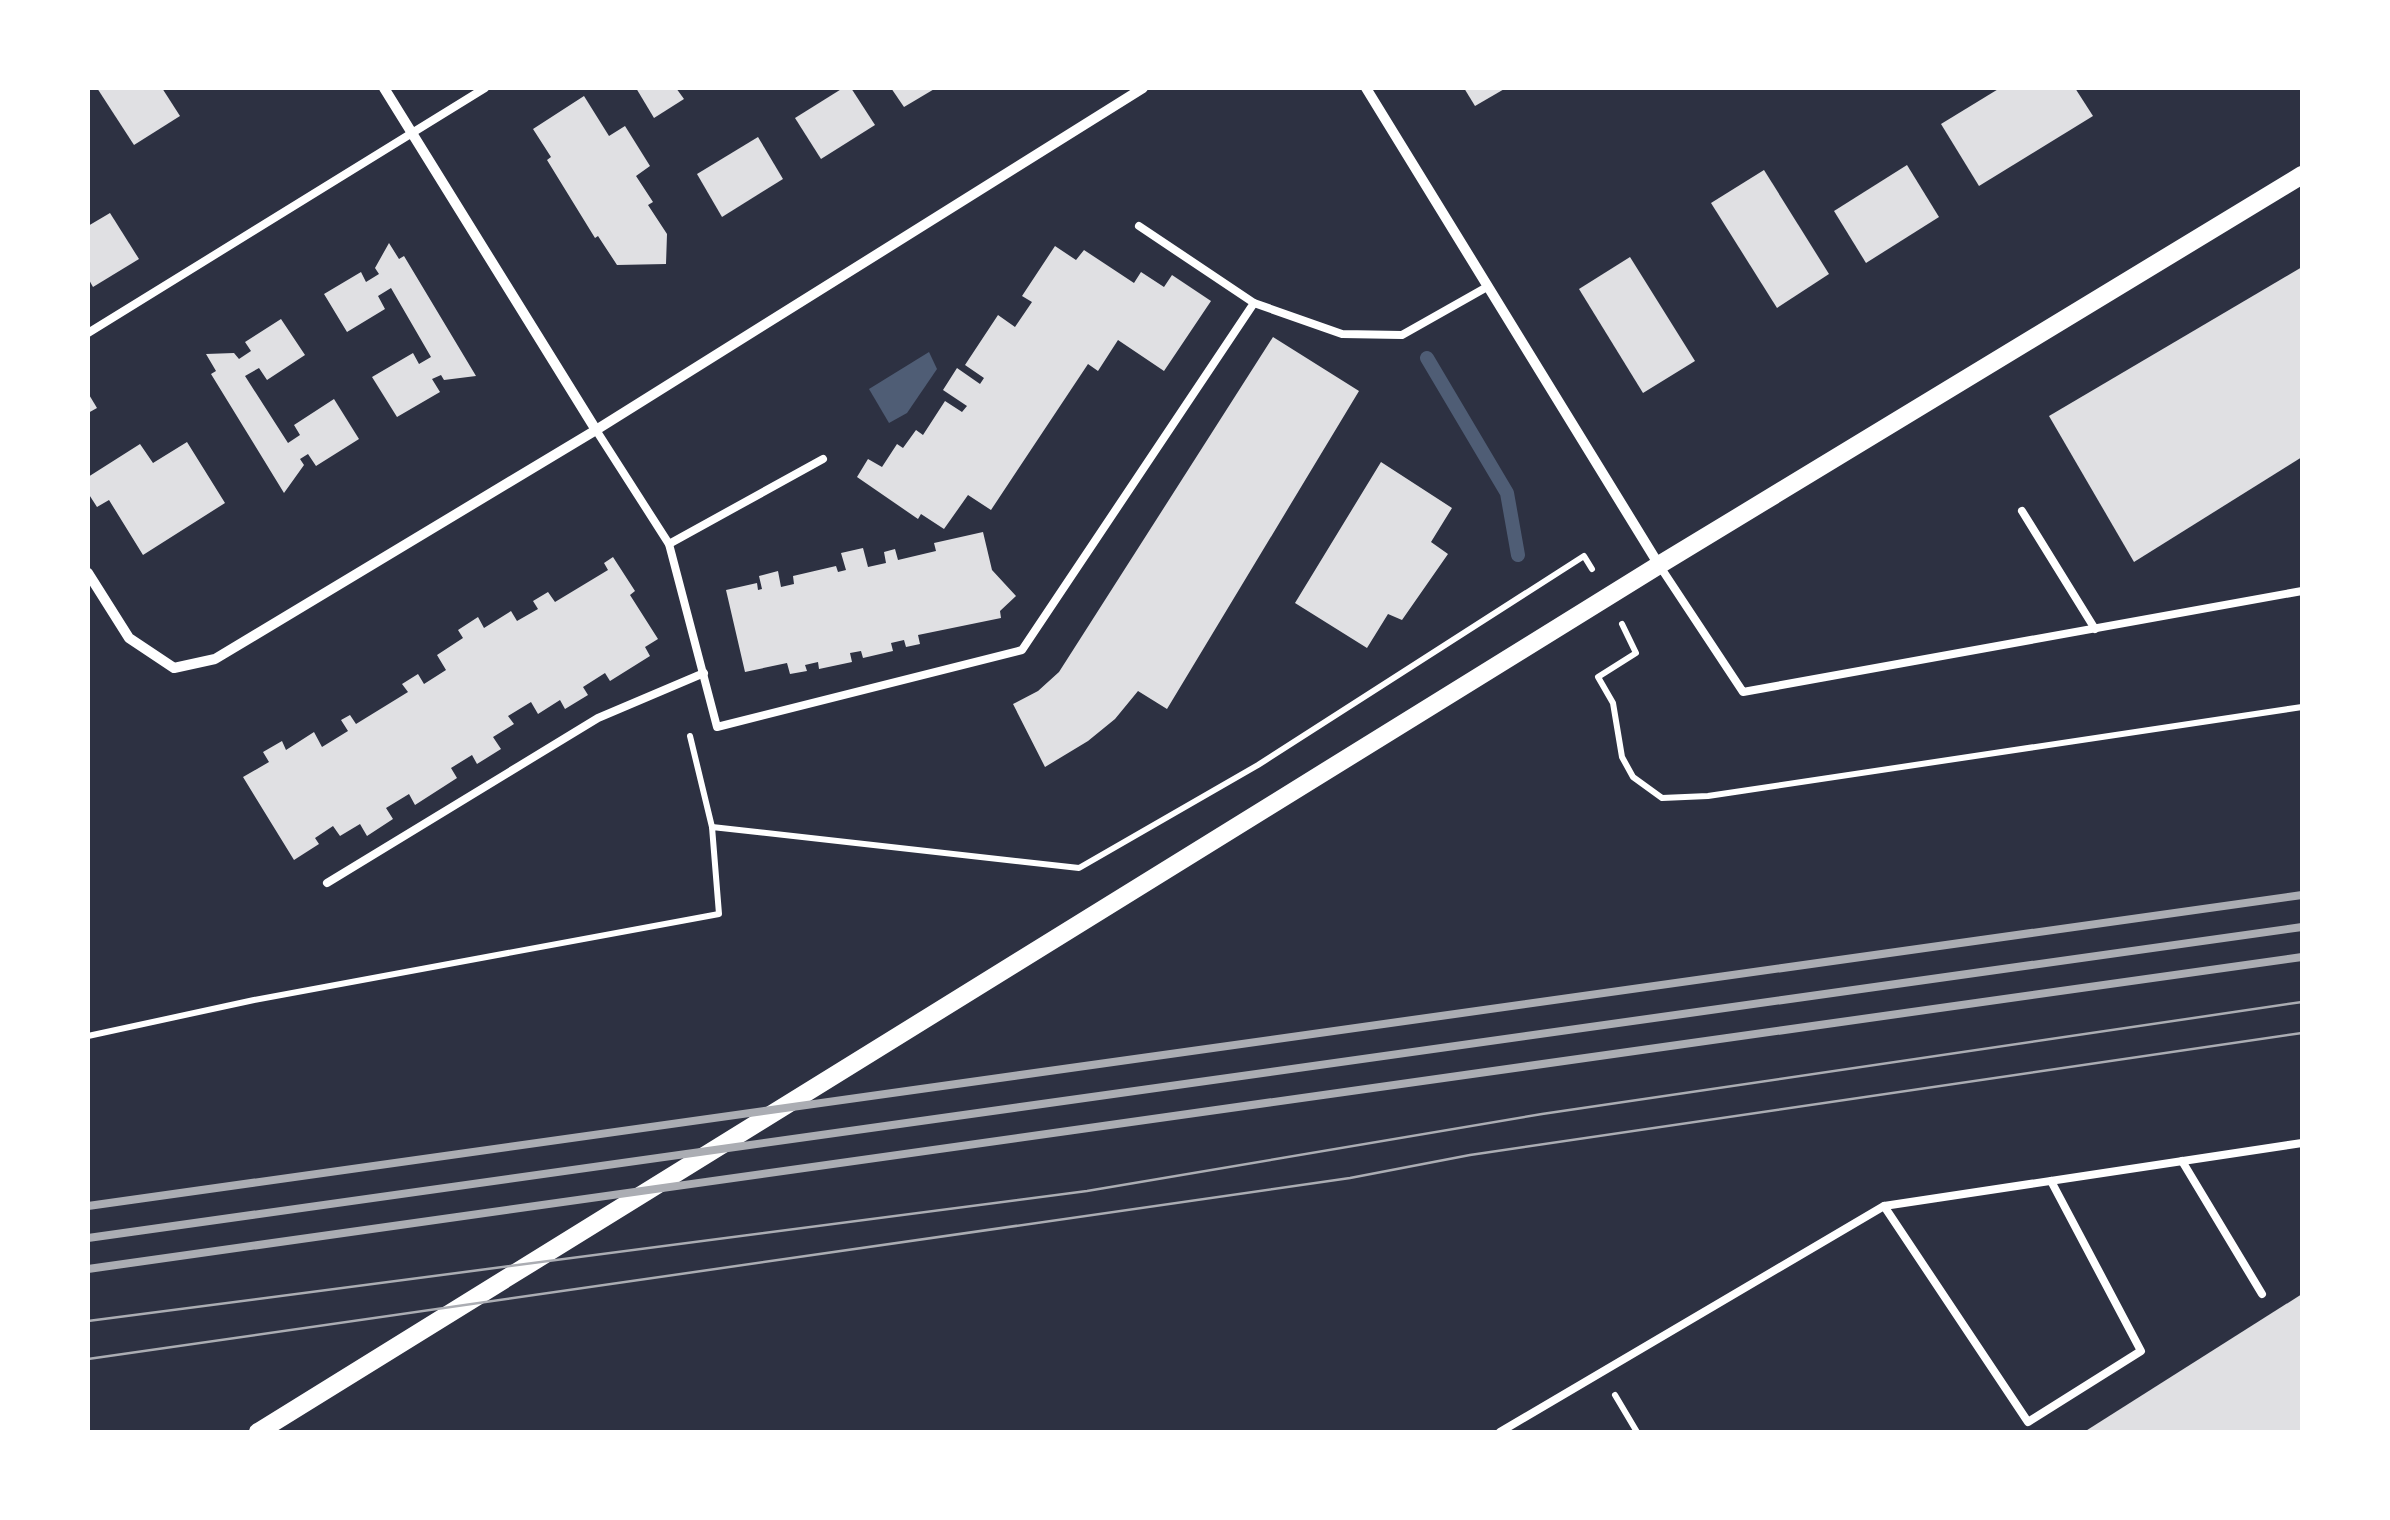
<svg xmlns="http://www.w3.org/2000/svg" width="2390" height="1520" font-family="Karla,sans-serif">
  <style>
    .water { fill: #4f5d75 }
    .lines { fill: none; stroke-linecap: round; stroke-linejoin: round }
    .stream { stroke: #4f5d75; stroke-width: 14 }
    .building { fill: #e0e0e3 }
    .path { stroke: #fff; stroke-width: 6 }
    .service { stroke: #fff; stroke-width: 8 }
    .minor { stroke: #fff; stroke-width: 10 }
    .tertiary { stroke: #fff; stroke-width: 18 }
    .tram { stroke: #abadb3; stroke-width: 2.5 }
    .rail { stroke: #abadb3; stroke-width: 8 }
  </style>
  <rect width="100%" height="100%" fill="#2d3142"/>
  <!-- water -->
  <polygon class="water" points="929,352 937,369 907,413 889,423 869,389"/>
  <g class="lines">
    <!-- stream -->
    <polyline class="stream" points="1427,358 1507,493 1518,555"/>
  </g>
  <!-- building -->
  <g class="building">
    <polygon points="97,88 162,88 180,116 134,145"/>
    <polygon points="636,88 676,88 684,99 654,118"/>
    <polygon points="843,88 851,88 875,125 821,159 795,118"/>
    <polygon points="891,88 936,88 904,107"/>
    <polygon points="1464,88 1506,88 1475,106"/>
    <polygon points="2000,88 2075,88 2093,116 1979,186 1941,124"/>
    <polygon points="584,96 609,136 625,126 650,166 636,176 653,202 648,205 667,234 666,264 617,265 598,236 595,238 547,160 551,157 533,129"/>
    <polygon points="758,137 783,179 722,217 697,174"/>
    <polygon points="1907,165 1939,217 1866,263 1834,211"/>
    <polygon points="1764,170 1829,274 1777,308 1711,203"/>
    <polygon points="110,213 139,259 93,287 88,278 88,226"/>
    <polygon points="389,243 399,259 404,256 476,376 444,380 441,375 432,379 440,392 397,417 372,377 413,353 419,364 431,357 391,288 378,296 385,309 347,332 324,294 361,272 366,282 379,274 375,268"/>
    <polygon points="1055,246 1076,260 1084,250 1134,283 1141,272 1164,287 1172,275 1211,301 1164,371 1118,340 1098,371 1088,364 991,510 968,495 944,529 921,514 918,519 857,477 868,459 882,467 897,444 903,448 916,430 923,435 945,401 962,412 967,406 943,390 957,368 980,384 984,378 965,365 998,315 1015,327 1032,302 1022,296"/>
    <polygon points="1630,257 1695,361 1643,393 1579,289"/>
    <polygon points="2302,267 2302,457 2134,562 2049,416"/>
    <polygon points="281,319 305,355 267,380 259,368 245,376 288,443 300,435 294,425 334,399 359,439 316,466 308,454 300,459 304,465 284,493 211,374 216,371 206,354 234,353 239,359 251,351 245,342"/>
    <polygon points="1273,337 1359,391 1167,709 1138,691 1115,719 1088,741 1045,767 1013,704 1038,691 1059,672"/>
    <polygon points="88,393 97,408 88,413"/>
    <polygon points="187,442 225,503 143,555 109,500 97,507 88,493 88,477 140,444 153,463"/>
    <polygon points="1381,462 1452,508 1431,542 1448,554 1402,620 1388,614 1367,648 1295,603"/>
    <polygon points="983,532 992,570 1016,596 1000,611 1001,618 918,635 920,644 906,647 904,640 891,643 893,651 863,658 861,651 850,653 852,662 819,669 818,662 805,665 807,671 790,674 787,663 745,672 726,590 757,583 758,590 762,589 759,576 778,571 781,587 794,584 793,576 836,566 838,572 846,570 841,553 863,548 868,567 886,563 884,552 895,549 898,560 936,551 934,543"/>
    <polygon points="613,557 635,591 630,595 658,639 645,647 650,656 610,681 605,673 583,687 588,695 565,709 560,700 538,714 531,702 508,716 514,724 493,737 501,749 477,764 472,755 451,768 457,778 415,805 409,794 386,808 393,819 367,836 360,824 340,836 333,826 315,838 319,844 294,860 243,777 269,762 263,752 282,741 286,750 314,732 322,747 348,731 341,720 350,715 356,724 408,692 402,684 418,674 424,684 446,670 437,655 463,638 458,630 478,617 484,628 511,611 517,621 538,609 533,601 548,592 555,602 608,570 604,563"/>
    <polygon points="2302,1294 2302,1432 2084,1432"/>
  </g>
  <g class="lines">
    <!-- path -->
    <g class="path">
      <polyline points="1622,624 1636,653 1598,677 1613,703 1622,757 1633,777 1662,798 1708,796 2302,707"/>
      <polyline points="690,736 712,827"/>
      <polyline points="88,1036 254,1000 719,914 712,827 1079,868 1258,765 1584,556 1592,569"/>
      <polyline points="1615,1395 1637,1432"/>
    </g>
    <!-- service -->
    <g class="service">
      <polyline points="1254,303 1342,334 1402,335 1487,287"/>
      <polyline points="88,333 485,88"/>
      <polyline points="596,430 669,544 717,727 1022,650 1254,303 1139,226"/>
      <polyline points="2022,511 2095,629"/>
      <polyline points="669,544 823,459"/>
      <polyline points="1659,565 1743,692 2302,591"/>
      <polyline points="327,883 598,718 704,673"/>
      <polyline points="2182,1161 2262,1294"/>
      <polyline points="1884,1206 2028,1422 2141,1351 2051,1181"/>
      <polyline points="1500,1432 1884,1206 2302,1143"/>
    </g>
    <!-- minor -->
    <g class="minor">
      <polyline points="384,88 596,430"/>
      <polyline points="1366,88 1659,565"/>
      <polyline points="88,573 129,638 174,668 215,659 596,430 1143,88"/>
    </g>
    <!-- tertiary -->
    <polyline class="tertiary" points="258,1432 1659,565 2302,175"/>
    <!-- tram -->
    <g class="tram">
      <polyline points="88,1321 1087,1191 1542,1114 2302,1002"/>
      <polyline points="88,1359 1350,1178 1470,1155 2302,1033"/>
    </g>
    <!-- rail -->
    <g class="rail">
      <polyline points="88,1206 2302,895"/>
      <polyline points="88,1238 2302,927"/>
      <polyline points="88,1269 2302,957"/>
    </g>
  </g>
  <!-- border -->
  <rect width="2390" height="1520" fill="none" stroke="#ffffff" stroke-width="180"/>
</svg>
